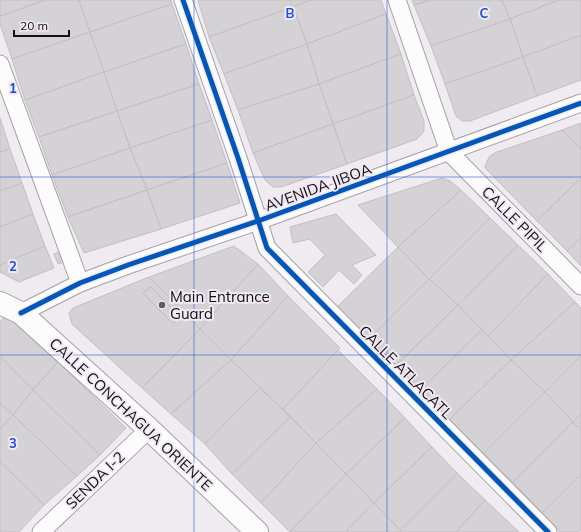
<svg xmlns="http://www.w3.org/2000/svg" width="581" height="532" font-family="Mulish,sans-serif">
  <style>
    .building { fill: #d5d2d6; stroke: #c2bfc3; fill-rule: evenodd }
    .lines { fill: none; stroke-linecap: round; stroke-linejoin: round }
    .minor-casing { stroke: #a3a1a5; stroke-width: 19 }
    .secondary-casing { stroke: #a3a1a5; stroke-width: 24 }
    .minor { stroke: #fdfcfd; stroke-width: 17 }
    .secondary { stroke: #fdfcfd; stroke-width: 22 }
    .cycleway-casing { stroke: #f0e9f3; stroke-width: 8 }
    .cycleway { stroke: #0057b8; stroke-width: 5 }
    .grid { fill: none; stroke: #1d4ed8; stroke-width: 1; stroke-opacity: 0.55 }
    .poi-dot { fill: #5f5c60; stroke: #f0e9f3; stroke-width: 1.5 }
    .labels { text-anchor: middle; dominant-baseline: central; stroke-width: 4; stroke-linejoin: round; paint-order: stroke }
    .street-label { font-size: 15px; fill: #110f12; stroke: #f0e9f3 }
    .poi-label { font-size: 15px; fill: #110f12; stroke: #f0e9f3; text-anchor: start }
    .grid-label { font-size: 13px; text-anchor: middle; font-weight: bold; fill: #1d4ed8; stroke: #f0e9f3; stroke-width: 4; stroke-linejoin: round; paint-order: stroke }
  </style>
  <rect width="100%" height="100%" fill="#efebf1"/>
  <!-- building -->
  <g class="building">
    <polygon points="0,0 46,0 0,16"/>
    <polygon points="46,0 79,0 90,32 12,59 0,24 0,16"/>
    <polygon points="79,0 171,0 172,4 90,32"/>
    <polygon points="198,0 290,0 293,7 209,37"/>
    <polygon points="290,0 311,0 293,7"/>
    <polygon points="311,0 381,0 386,14 307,44 293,7"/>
    <polygon points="412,0 430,0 414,5"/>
    <polygon points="430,0 502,0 510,19 431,46 414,5"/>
    <polygon points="502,0 559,0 510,19"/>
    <polygon points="559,0 581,0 581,35 523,57 510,19"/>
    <polygon points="172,4 186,44 104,72 90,32"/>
    <polygon points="293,7 307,44 224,74 209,37"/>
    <polygon points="386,14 401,54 319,84 307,44"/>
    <polygon points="510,19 523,57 445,84 431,46"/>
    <polygon points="90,32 104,72 25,100 12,59"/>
    <polygon points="581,35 581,80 537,96 523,57"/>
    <polygon points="186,44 199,84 117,111 104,72"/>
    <polygon points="307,44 319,84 238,110 224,74"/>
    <polygon points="401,54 414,95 333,124 319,84"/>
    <polygon points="523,57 537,96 470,121 462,121 456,116 445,84"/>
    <polygon points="104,72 117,111 39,137 25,100"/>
    <polygon points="199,84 212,120 130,148 117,111"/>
    <polygon points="319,84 333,124 253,153 238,110"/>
    <polygon points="414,95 424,121 424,131 417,139 347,164 333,124"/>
    <polygon points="117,111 130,148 52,175 39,137"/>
    <polygon points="0,118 10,149 0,153"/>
    <polygon points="212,120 227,163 147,190 130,148"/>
    <polygon points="581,123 581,149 562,130"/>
    <polygon points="333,124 347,164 281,187 273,187 265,180 253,153"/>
    <polygon points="562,130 581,149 581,178 537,221 488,171 485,167 487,161 490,156 497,152"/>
    <polygon points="130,148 147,190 68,217 52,175"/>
    <polygon points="10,149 22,183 0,191 0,152"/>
    <polygon points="227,163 240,203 161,229 147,190"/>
    <polygon points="442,178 450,181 461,190 398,247 358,205"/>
    <polygon points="581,178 581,237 567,251 537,221"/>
    <polygon points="22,183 33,214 0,227 0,191"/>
    <polygon points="147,190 161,229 84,253 68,217"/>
    <polygon points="461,190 490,218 429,279 398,247"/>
    <polygon points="33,214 45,246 0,265 0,227"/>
    <polygon points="336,214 376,255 352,265 362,275 354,284 339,270 323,287 308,272 325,255 310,239 293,243 290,227"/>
    <polygon points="490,218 518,245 458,305 429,279"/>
    <polygon points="581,237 581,266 567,251"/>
    <polygon points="518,245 548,274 488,336 458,305"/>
    <polygon points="45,246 54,268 19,282 0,272 0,265"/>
    <polygon points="234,246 258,264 200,329 149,277"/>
    <polygon points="398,247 429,279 369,339 336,308"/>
    <polygon points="64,250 68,260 58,264 54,254"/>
    <polygon points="258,264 288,296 231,360 200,329"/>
    <polygon points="548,274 575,302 511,360 488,336"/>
    <path d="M149,277L200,329L142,388L72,324L69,313L73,308ZM151,287L180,317L173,324L143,293Z"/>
    <polygon points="429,279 458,305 394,367 369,339"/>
    <polygon points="151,287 180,317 173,324 143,293"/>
    <polygon points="288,296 340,348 283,409 231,360"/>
    <polygon points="575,302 581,308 581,356 545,392 511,360"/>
    <polygon points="458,305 482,330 418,392 394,367"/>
    <polygon points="6,315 58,362 33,390 0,356 0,322"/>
    <polygon points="200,329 231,360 171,414 142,388"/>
    <polygon points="482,330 511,360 447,422 418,392"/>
    <polygon points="338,350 377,389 316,443 283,409"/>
    <polygon points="0,356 33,390 13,415 0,403"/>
    <polygon points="581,356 581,414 573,422 545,392"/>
    <polygon points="231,360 260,388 205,444 171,414"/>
    <polygon points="511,360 545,392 481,456 447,422"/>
    <polygon points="58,362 126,428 100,455 33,390"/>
    <polygon points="260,388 290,417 232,474 205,444"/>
    <polygon points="377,389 405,418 346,474 316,443"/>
    <polygon points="33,390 100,455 77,476 13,415"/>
    <polygon points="545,392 573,422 513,482 481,456"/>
    <polygon points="0,403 13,415 0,429"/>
    <polygon points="581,414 581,430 573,422"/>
    <polygon points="13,415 77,476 44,505 0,462 0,429"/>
    <polygon points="290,417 316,443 261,503 232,474"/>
    <polygon points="405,418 432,447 374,503 346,474"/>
    <polygon points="573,422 581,430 581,474 542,513 513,482"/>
    <polygon points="316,443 346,474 290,532 261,503"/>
    <polygon points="432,447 457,473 400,530 374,503"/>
    <polygon points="0,462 44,505 19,532 0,532"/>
    <polygon points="457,473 485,500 456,532 402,532 400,530"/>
    <polygon points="346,474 374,503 345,532 290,532"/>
    <polygon points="581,474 581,530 579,532 560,532 542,513"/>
    <polygon points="485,500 519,532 456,532"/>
    <polygon points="374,503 402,532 345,532"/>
  </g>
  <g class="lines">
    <!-- minor casing -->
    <g class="minor-casing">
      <g id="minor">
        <polyline points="183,0 238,158 267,248 548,532"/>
        <polyline points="397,0 449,152 581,286"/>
        <polyline points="0,64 80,283"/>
        <polyline points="21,313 80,283 128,265 258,221 581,103"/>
        <polyline points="41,532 149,429"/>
      </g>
    </g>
    <!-- secondary casing -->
    <g class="secondary-casing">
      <polyline id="secondary" points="0,303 21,313 149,429 257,532"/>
    </g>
    <!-- minor -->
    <use href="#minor" class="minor"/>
    <!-- secondary -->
    <use href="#secondary" class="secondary"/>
    <!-- cycleway casing -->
    <g class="cycleway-casing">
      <g id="cycleway">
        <polyline points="183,0 238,158 267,248 548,532"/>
        <polyline points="21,313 80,283 128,265 258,221 581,103"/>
      </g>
    </g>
    <!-- cycleway -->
    <use href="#cycleway" class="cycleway"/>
  </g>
  <!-- grid -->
  <path class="grid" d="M194,0V532M387,0V532M0,177H581M0,355H581"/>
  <!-- markers -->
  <circle class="poi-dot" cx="162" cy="305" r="4"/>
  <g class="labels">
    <!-- street labels -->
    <g class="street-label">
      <text transform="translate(318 187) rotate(-20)">AVENIDA JIBOA</text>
      <text transform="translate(515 219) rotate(45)">CALLE PIPIL</text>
      <text transform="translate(406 372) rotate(45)">CALLE ATLACATL</text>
      <text transform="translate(131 414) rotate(43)">CALLE CONCHAGUA ORIENTE</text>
      <text transform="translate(95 480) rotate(-44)">SENDA I-2</text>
    </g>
    <!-- poi labels -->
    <g class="poi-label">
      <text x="170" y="296">Main Entrance<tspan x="170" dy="17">Guard</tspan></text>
    </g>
  </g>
  <g class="grid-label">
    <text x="290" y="18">B</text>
    <text x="484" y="18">C</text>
    <text x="13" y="93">1</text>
    <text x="13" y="271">2</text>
    <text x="13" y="448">3</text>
  </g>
  <!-- scale -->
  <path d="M14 30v6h55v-6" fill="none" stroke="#110f12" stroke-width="2"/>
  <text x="20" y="30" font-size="12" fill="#110f12" stroke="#f0e9f3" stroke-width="3" paint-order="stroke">20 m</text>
</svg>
